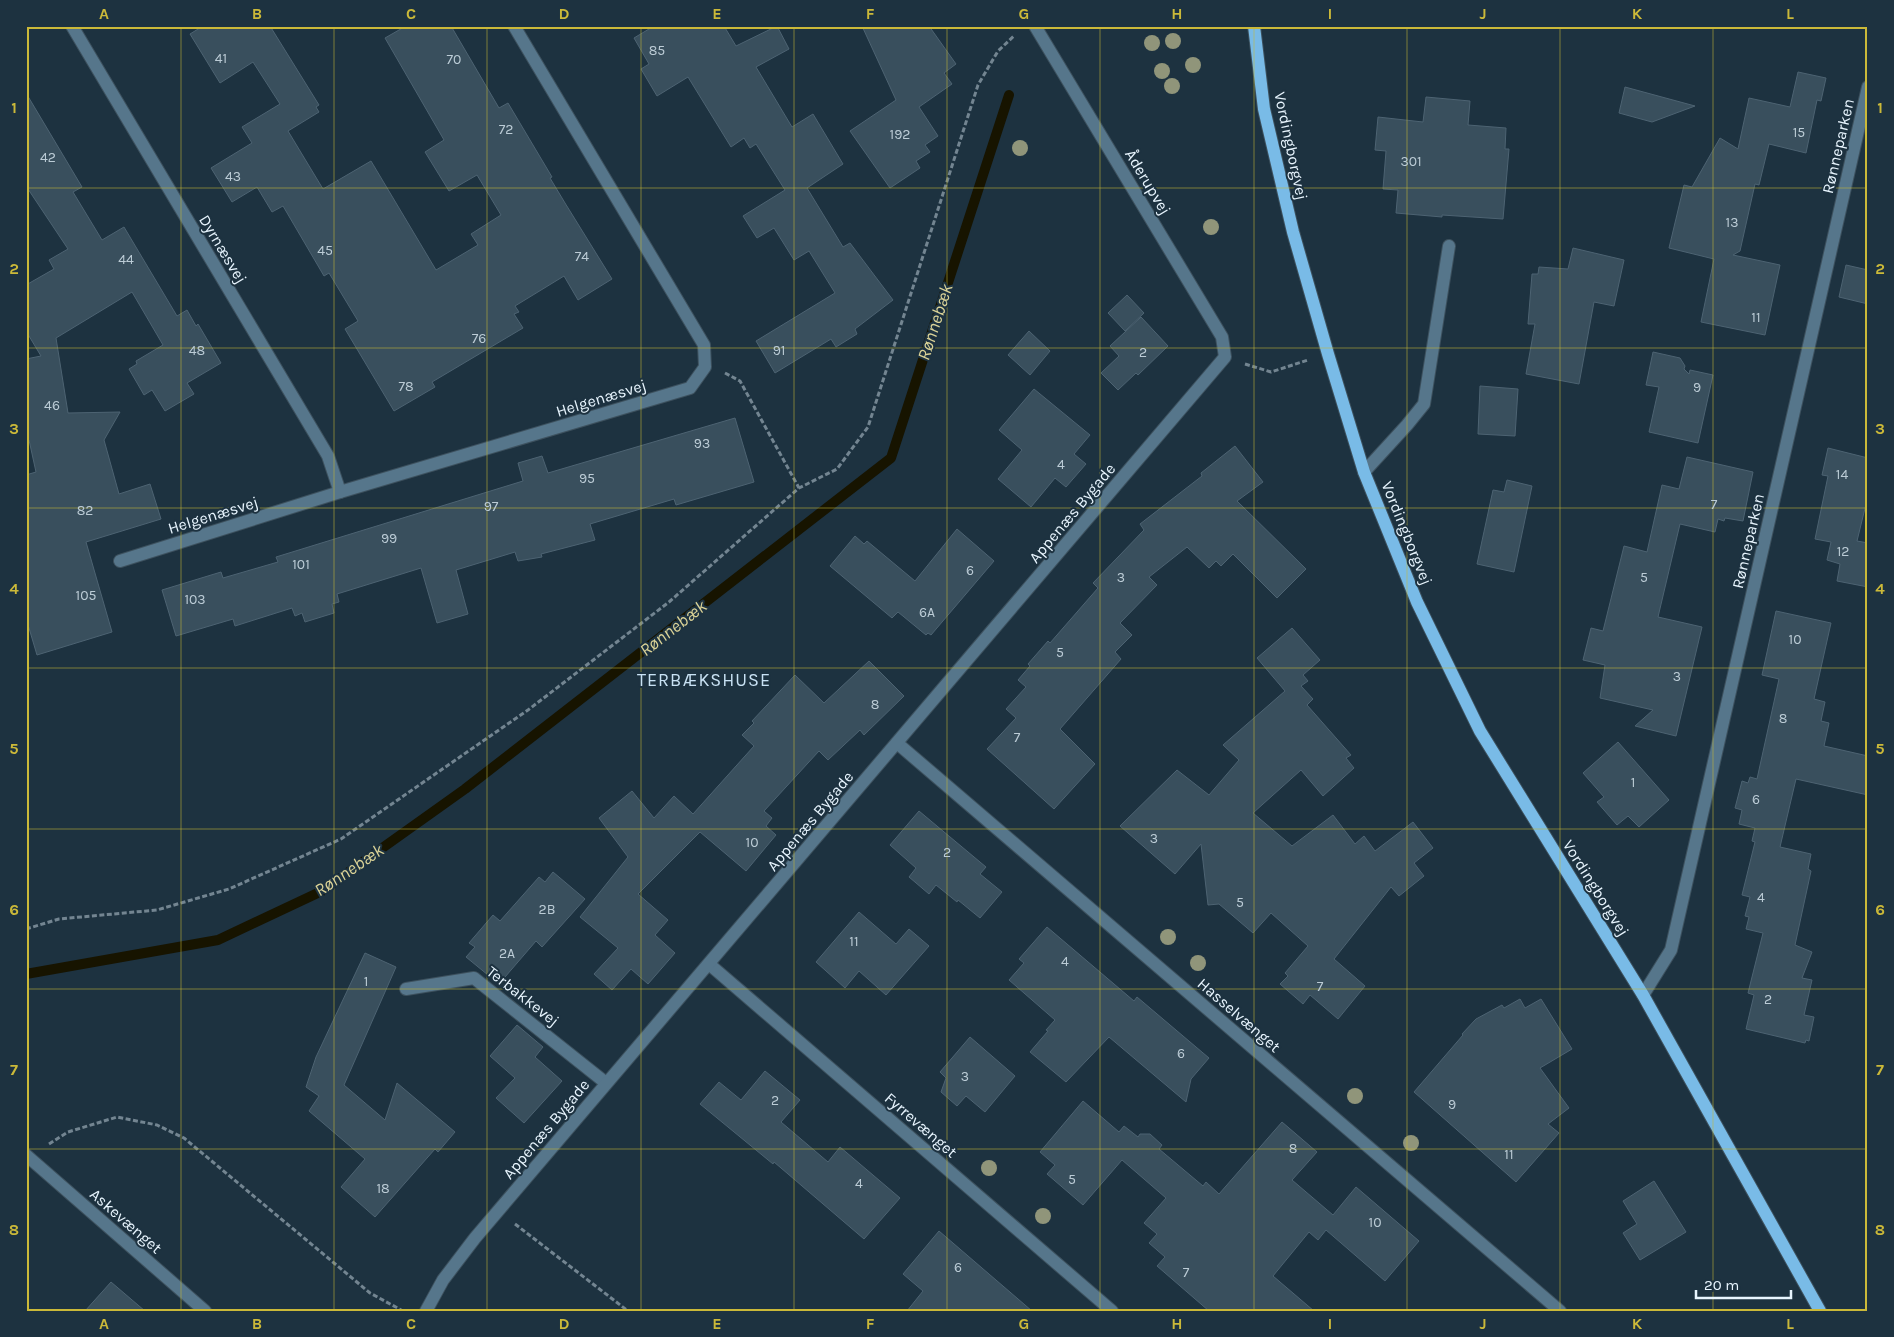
<svg xmlns="http://www.w3.org/2000/svg" width="1894" height="1337" font-family="Karla,sans-serif">
  <style>
    .lines { fill: none; stroke-linecap: round; stroke-linejoin: round }
    .stream { stroke: #171400; stroke-width: 10 }
    .building { fill: #394f5d; stroke: #4d6372 }
    .minor-casing { stroke: #3d515e; stroke-width: 14 }
    .primary-casing { stroke: #3d515e; stroke-width: 14 }
    .path { stroke: #738591; stroke-width: 3; stroke-dasharray: 5 2.5; stroke-linecap: butt }
    .minor { stroke: #56768b; stroke-width: 12 }
    .primary { stroke: #79bbe7; stroke-width: 12 }
    .tree { fill: #90957a }
    .grid { fill: none; stroke: #cbb939; stroke-width: 1; stroke-opacity: 0.55 }
    .labels { text-anchor: middle; dominant-baseline: central; stroke-width: 4; stroke-linejoin: round; paint-order: stroke }
    .number-label { font-size: 14px; fill: #bcccd6 }
    .street-label { font-size: 16px; fill: #e8f5fe; stroke: #1d3240 }
    .water-label { font-size: 18px; font-style: italic; fill: #dbd397; stroke: #1d3240 }
    .neighbourhood-label { font-size: 18px; letter-spacing: 1px; fill: #c9e2f4; stroke: #1d3240 }
    .neatline { fill: none; stroke: #cbb939; stroke-width: 2 }
    .grid-label { font-size: 16px; text-anchor: middle; font-weight: bold; fill: #cbb939 }
  </style>
  <rect width="100%" height="100%" fill="#1d3240"/>
  <g class="lines">
    <!-- stream -->
    <polyline class="stream" points="26,974 218,940 322,891 465,789 891,458 1009,95"/>
  </g>
  <!-- building -->
  <g class="building">
    <polygon points="203,26 270,26 319,105 316,107 319,112 288,131 323,189 371,161 436,270 478,245 471,234 501,215 477,175 449,191 425,152 444,140 385,38 406,26 451,26 499,108 508,103 552,177 550,178 565,203 612,279 578,300 564,276 515,306 519,312 514,314 523,328 432,382 435,387 394,411 345,329 358,321 329,273 324,276 283,206 272,212 257,187 232,202 211,168 252,143 242,127 280,104 253,62 220,83 190,34"/>
    <polygon points="654,26 724,26 736,46 777,26 789,49 756,67 792,127 813,114 843,164 807,188 843,247 850,243 893,300 855,329 857,334 836,347 831,339 775,373 756,341 835,293 809,251 794,260 774,228 757,238 743,216 785,190 756,144 750,148 744,138 731,147 688,77 657,96 641,69 649,64 634,38"/>
    <polygon points="862,26 929,26 956,64 944,73 952,84 919,107 938,136 925,145 930,152 916,161 920,168 890,188 850,131 896,100"/>
    <polygon points="1798,72 1826,78 1821,101 1817,100 1806,153 1769,144 1759,185 1755,184 1740,251 1733,255 1780,265 1765,335 1701,322 1714,259 1669,248 1684,185 1692,187 1720,138 1738,149 1749,98 1790,107"/>
    <polygon points="1625,87 1695,106 1652,122 1619,113"/>
    <polygon points="26,93 82,187 73,192 102,240 124,227 177,316 187,310 196,326 198,324 221,363 187,383 194,394 165,411 152,390 144,395 129,369 137,364 136,361 163,345 132,292 56,338 68,413 120,412 104,440 119,494 150,484 161,519 86,542 112,632 37,655 26,618 26,475 36,472 29,440 26,438 26,359 41,356 26,331 26,285 54,269 49,260 68,249 26,186"/>
    <polygon points="1426,97 1470,101 1468,125 1506,128 1505,149 1509,149 1503,219 1442,215 1442,217 1396,213 1398,190 1383,189 1386,151 1375,150 1378,117 1423,122"/>
    <polygon points="1573,248 1624,260 1614,306 1594,302 1579,384 1526,374 1535,324 1528,324 1532,274 1538,274 1539,267 1568,269"/>
    <polygon points="1846,265 1868,270 1868,304 1839,297"/>
    <polygon points="1127,295 1144,313 1125,331 1108,313"/>
    <polygon points="1141,317 1168,346 1138,375 1136,373 1118,390 1101,373 1119,356 1110,346"/>
    <polygon points="1029,331 1050,351 1030,375 1008,355"/>
    <polygon points="1653,352 1680,358 1685,366 1684,369 1689,374 1690,370 1713,375 1698,443 1649,432 1659,387 1646,385"/>
    <polygon points="1480,386 1518,389 1515,436 1478,434"/>
    <polygon points="1034,389 1090,435 1074,454 1086,464 1066,487 1055,478 1031,507 998,479 1022,450 999,430"/>
    <polygon points="735,418 754,482 676,505 674,499 590,524 595,540 541,554 542,557 518,561 515,552 456,570 468,614 437,623 421,568 337,594 339,602 332,604 334,613 305,622 302,613 295,616 292,608 235,626 233,619 176,636 162,590 221,572 223,578 278,562 276,557 523,481 518,463 542,456 548,473"/>
    <polygon points="1235,446 1263,482 1237,501 1306,569 1277,598 1233,554 1221,566 1216,561 1209,568 1187,547 1149,577 1157,585 1120,623 1132,635 1115,652 1121,659 1060,729 1095,764 1054,809 987,749 1016,718 1006,709 1026,687 1018,680 1030,666 1028,664 1048,641 1050,643 1098,588 1093,583 1144,530 1140,524 1202,476 1201,473"/>
    <polygon points="1828,448 1868,458 1868,496 1857,541 1868,543 1868,587 1837,581 1840,564 1827,560 1831,542 1815,539 1828,476 1822,475"/>
    <polygon points="1687,457 1753,472 1743,521 1725,518 1724,521 1718,519 1715,532 1680,524 1658,617 1702,627 1676,736 1635,726 1653,710 1600,698 1605,665 1583,660 1591,628 1603,631 1624,546 1647,552 1662,485 1679,489"/>
    <polygon points="1507,480 1532,486 1514,572 1477,564 1493,490 1504,492"/>
    <polygon points="957,529 994,561 931,635 928,633 926,635 898,612 892,618 830,566 855,536 864,544 867,541 915,581"/>
    <polygon points="1776,611 1831,623 1814,699 1825,702 1821,721 1829,723 1824,746 1868,756 1868,795 1796,779 1780,847 1811,854 1808,869 1811,871 1795,945 1812,952 1802,978 1812,980 1804,1015 1814,1017 1809,1041 1806,1040 1805,1043 1746,1029 1754,995 1748,993 1763,933 1746,929 1749,917 1745,916 1750,897 1742,895 1755,842 1752,841 1755,828 1739,824 1742,810 1735,808 1742,781 1748,783 1750,777 1757,779 1779,679 1762,675"/>
    <polygon points="1292,628 1320,660 1303,675 1308,681 1301,686 1313,699 1307,705 1351,755 1346,758 1354,768 1323,796 1301,770 1253,813 1292,846 1333,815 1355,844 1364,836 1375,851 1413,822 1433,848 1414,863 1424,876 1399,896 1391,887 1334,959 1365,986 1338,1019 1310,995 1303,1004 1280,984 1288,976 1285,973 1308,946 1271,913 1253,933 1219,904 1208,905 1201,844 1175,874 1120,826 1177,770 1209,795 1239,760 1223,745 1285,691 1257,658"/>
    <polygon points="869,661 904,696 864,735 860,730 828,760 819,751 764,811 772,818 766,826 776,835 746,871 700,832 638,894 668,920 655,935 675,953 648,984 631,969 612,990 594,974 618,948 580,917 628,857 599,818 632,791 654,818 674,796 693,814 754,746 742,735 754,723 752,721 795,675 824,703"/>
    <polygon points="1618,742 1669,800 1639,827 1628,816 1617,825 1597,802 1604,797 1583,773"/>
    <polygon points="919,811 986,867 980,874 1002,892 980,918 958,900 957,902 936,885 929,894 909,877 916,868 890,845"/>
    <polygon points="553,872 585,899 542,947 536,941 499,984 466,957 475,947 469,943 493,915 500,921 539,877 545,882"/>
    <polygon points="859,912 896,944 909,929 929,946 886,995 859,971 845,988 816,962"/>
    <polygon points="1047,927 1134,1001 1137,997 1209,1058 1191,1079 1186,1102 1109,1037 1066,1082 1030,1052 1048,1031 1046,1030 1055,1020 1009,980 1024,963 1019,959"/>
    <polygon points="365,953 396,967 344,1085 385,1120 397,1083 455,1132 438,1152 435,1149 375,1217 341,1187 365,1159 309,1111 319,1096 306,1087 316,1057"/>
    <polygon points="1520,999 1525,1008 1541,999 1572,1049 1540,1068 1569,1108 1548,1124 1559,1133 1516,1182 1414,1092 1463,1035 1462,1034 1476,1019 1502,1005 1504,1008"/>
    <polygon points="517,1025 543,1047 535,1057 562,1081 524,1123 496,1098 515,1078 490,1056"/>
    <polygon points="970,1037 1015,1076 985,1112 966,1096 957,1106 941,1092 946,1078 940,1072"/>
    <polygon points="765,1071 800,1100 781,1122 828,1162 840,1147 900,1198 864,1239 774,1162 773,1164 700,1104 719,1082 741,1100"/>
    <polygon points="1083,1101 1119,1132 1124,1126 1138,1137 1140,1134 1150,1134 1162,1145 1159,1149 1203,1186 1206,1182 1219,1194 1282,1122 1317,1152 1292,1180 1333,1215 1356,1187 1419,1241 1385,1281 1326,1230 1318,1240 1309,1232 1273,1276 1314,1311 1209,1311 1157,1266 1165,1257 1149,1243 1157,1234 1144,1223 1166,1198 1122,1160 1083,1205 1047,1174 1055,1165 1040,1152"/>
    <polygon points="1654,1181 1686,1232 1640,1260 1623,1233 1637,1224 1623,1201"/>
    <polygon points="939,1231 1032,1311 907,1311 923,1291 903,1274"/>
    <polygon points="111,1282 145,1311 85,1311"/>
  </g>
  <g class="lines">
    <!-- minor casing -->
    <g class="minor-casing">
      <g id="minor">
        <polyline points="72,26 328,456 340,492"/>
        <polyline points="1364,472 1407,425 1424,404 1449,246"/>
        <polyline points="120,561 340,492 690,388 705,367 704,345 514,26"/>
        <polyline points="897,743 1560,1311"/>
        <polyline points="709,964 1112,1311"/>
        <polyline points="406,989 474,978 606,1083"/>
        <polyline points="1643,995 1671,950 1868,87"/>
        <polyline points="26,1155 205,1311"/>
        <polyline points="426,1311 443,1280 475,1238 1225,357 1222,337 1035,26"/>
      </g>
    </g>
    <!-- primary casing -->
    <g class="primary-casing">
      <polyline id="primary" points="1254,26 1264,109 1293,232 1328,354 1364,472 1417,602 1480,731 1643,995 1820,1311"/>
    </g>
    <!-- path -->
    <g class="path">
      <polyline points="1245,364 1271,372 1308,360"/>
      <polyline points="725,373 740,381 799,488"/>
      <polyline points="26,929 59,919 157,910 229,889 341,839 528,710 669,602 799,488 837,469 868,427 978,85 998,51 1015,35"/>
      <polyline points="49,1144 68,1132 117,1117 157,1125 184,1138 370,1293 403,1311"/>
      <polyline points="515,1224 628,1311"/>
    </g>
    <!-- minor -->
    <use href="#minor" class="minor"/>
    <!-- primary -->
    <use href="#primary" class="primary"/>
  </g>
  <!-- trees -->
  <g class="tree">
    <circle cx="1173" cy="41" r="8"/>
    <circle cx="1152" cy="43" r="8"/>
    <circle cx="1193" cy="65" r="8"/>
    <circle cx="1162" cy="71" r="8"/>
    <circle cx="1172" cy="86" r="8"/>
    <circle cx="1020" cy="148" r="8"/>
    <circle cx="1211" cy="227" r="8"/>
    <circle cx="1168" cy="937" r="8"/>
    <circle cx="1198" cy="963" r="8"/>
    <circle cx="1355" cy="1096" r="8"/>
    <circle cx="1411" cy="1143" r="8"/>
    <circle cx="989" cy="1168" r="8"/>
    <circle cx="1043" cy="1216" r="8"/>
  </g>
  <!-- grid -->
  <path class="grid" d="M181,26V1311M334,26V1311M487,26V1311M641,26V1311M794,26V1311M947,26V1311M1100,26V1311M1254,26V1311M1407,26V1311M1560,26V1311M1713,26V1311M26,188H1868M26,348H1868M26,508H1868M26,668H1868M26,829H1868M26,989H1868M26,1149H1868"/>
  <g class="labels">
    <!-- number labels -->
    <g class="number-label">
      <text x="657" y="50">85</text>
      <text x="221" y="58">41</text>
      <text x="454" y="59">70</text>
      <text x="506" y="129">72</text>
      <text x="1799" y="132">15</text>
      <text x="900" y="134">192</text>
      <text x="48" y="157">42</text>
      <text x="1411" y="161">301</text>
      <text x="233" y="176">43</text>
      <text x="1732" y="222">13</text>
      <text x="325" y="250">45</text>
      <text x="582" y="256">74</text>
      <text x="126" y="259">44</text>
      <text x="1756" y="317">11</text>
      <text x="479" y="338">76</text>
      <text x="197" y="350">48</text>
      <text x="779" y="350">91</text>
      <text x="1143" y="352">2</text>
      <text x="406" y="386">78</text>
      <text x="1697" y="387">9</text>
      <text x="52" y="405">46</text>
      <text x="702" y="443">93</text>
      <text x="1061" y="464">4</text>
      <text x="1842" y="474">14</text>
      <text x="587" y="478">95</text>
      <text x="1714" y="504">7</text>
      <text x="491" y="506">97</text>
      <text x="85" y="510">82</text>
      <text x="389" y="538">99</text>
      <text x="1843" y="551">12</text>
      <text x="301" y="564">101</text>
      <text x="970" y="570">6</text>
      <text x="1121" y="577">3</text>
      <text x="1644" y="577">5</text>
      <text x="86" y="595">105</text>
      <text x="195" y="599">103</text>
      <text x="927" y="612">6A</text>
      <text x="1795" y="639">10</text>
      <text x="1060" y="652">5</text>
      <text x="1677" y="676">3</text>
      <text x="875" y="704">8</text>
      <text x="1783" y="718">8</text>
      <text x="1017" y="737">7</text>
      <text x="1633" y="782">1</text>
      <text x="1756" y="799">6</text>
      <text x="1154" y="838">3</text>
      <text x="752" y="842">10</text>
      <text x="947" y="852">2</text>
      <text x="1761" y="897">4</text>
      <text x="1240" y="902">5</text>
      <text x="547" y="909">2B</text>
      <text x="854" y="941">11</text>
      <text x="507" y="953">2A</text>
      <text x="1065" y="961">4</text>
      <text x="366" y="981">1</text>
      <text x="1320" y="986">7</text>
      <text x="1768" y="999">2</text>
      <text x="1181" y="1053">6</text>
      <text x="965" y="1076">3</text>
      <text x="775" y="1100">2</text>
      <text x="1452" y="1104">9</text>
      <text x="1293" y="1148">8</text>
      <text x="1509" y="1154">11</text>
      <text x="1072" y="1179">5</text>
      <text x="859" y="1183">4</text>
      <text x="383" y="1188">18</text>
      <text x="1375" y="1222">10</text>
      <text x="958" y="1267">6</text>
      <text x="1186" y="1272">7</text>
    </g>
    <!-- street labels -->
    <g class="street-label">
      <text transform="translate(1291 146) rotate(78)">Vordingborgvej</text>
      <text transform="translate(1838 146) rotate(-77)">Rønneparken</text>
      <text transform="translate(1148 182) rotate(59)">Åderupvej</text>
      <text transform="translate(223 249) rotate(59)">Dyrnæsvej</text>
      <text transform="translate(601 398) rotate(-17)">Helgenæsvej</text>
      <text transform="translate(1072 513) rotate(-50)">Appenæs Bygade</text>
      <text transform="translate(213 515) rotate(-17)">Helgenæsvej</text>
      <text transform="translate(1407 533) rotate(68)">Vordingborgvej</text>
      <text transform="translate(1748 541) rotate(-77)">Rønneparken</text>
      <text transform="translate(810 821) rotate(-50)">Appenæs Bygade</text>
      <text transform="translate(1596 888) rotate(58)">Vordingborgvej</text>
      <text transform="translate(523 996) rotate(38)">Terbakkevej</text>
      <text transform="translate(1239 1015) rotate(41)">Hasselvænget</text>
      <text transform="translate(921 1125) rotate(41)">Fyrrevænget</text>
      <text transform="translate(546 1129) rotate(-50)">Appenæs Bygade</text>
      <text transform="translate(126 1221) rotate(41)">Askevænget</text>
    </g>
    <!-- water labels -->
    <g class="water-label">
      <text transform="translate(935 322) rotate(-72)">Rønnebæk</text>
      <text transform="translate(673 628) rotate(-38)">Rønnebæk</text>
      <text transform="translate(349 870) rotate(-34)">Rønnebæk</text>
    </g>
    <!-- neighbourhood labels -->
    <g class="neighbourhood-label">
      <text x="704" y="680">TERBÆKSHUSE</text>
    </g>
  </g>
  <!-- border -->
  <rect width="1894" height="1337" fill="none" stroke="#1d3240" stroke-width="55"/>
  <!-- scale -->
  <path d="M1696 1290v8h95v-8" fill="none" stroke="#e8f5fe" stroke-width="2.5"/>
  <text x="1704" y="1290" font-size="15" fill="#e8f5fe" stroke="#1d3240" stroke-width="4" paint-order="stroke">20 m</text>
  <rect x="28" y="28" width="1838" height="1282" class="neatline"/>
  <g class="grid-label">
    <text x="104" y="19">A</text>
    <text x="257" y="19">B</text>
    <text x="411" y="19">C</text>
    <text x="564" y="19">D</text>
    <text x="717" y="19">E</text>
    <text x="870" y="19">F</text>
    <text x="1024" y="19">G</text>
    <text x="1177" y="19">H</text>
    <text x="1330" y="19">I</text>
    <text x="1483" y="19">J</text>
    <text x="1637" y="19">K</text>
    <text x="1790" y="19">L</text>
    <text x="14" y="113">1</text>
    <text x="1880" y="113">1</text>
    <text x="14" y="274">2</text>
    <text x="1880" y="274">2</text>
    <text x="14" y="434">3</text>
    <text x="1880" y="434">3</text>
    <text x="14" y="594">4</text>
    <text x="1880" y="594">4</text>
    <text x="14" y="754">5</text>
    <text x="1880" y="754">5</text>
    <text x="14" y="915">6</text>
    <text x="1880" y="915">6</text>
    <text x="14" y="1075">7</text>
    <text x="1880" y="1075">7</text>
    <text x="14" y="1235">8</text>
    <text x="1880" y="1235">8</text>
    <text x="104" y="1329">A</text>
    <text x="257" y="1329">B</text>
    <text x="411" y="1329">C</text>
    <text x="564" y="1329">D</text>
    <text x="717" y="1329">E</text>
    <text x="870" y="1329">F</text>
    <text x="1024" y="1329">G</text>
    <text x="1177" y="1329">H</text>
    <text x="1330" y="1329">I</text>
    <text x="1483" y="1329">J</text>
    <text x="1637" y="1329">K</text>
    <text x="1790" y="1329">L</text>
  </g>
</svg>
